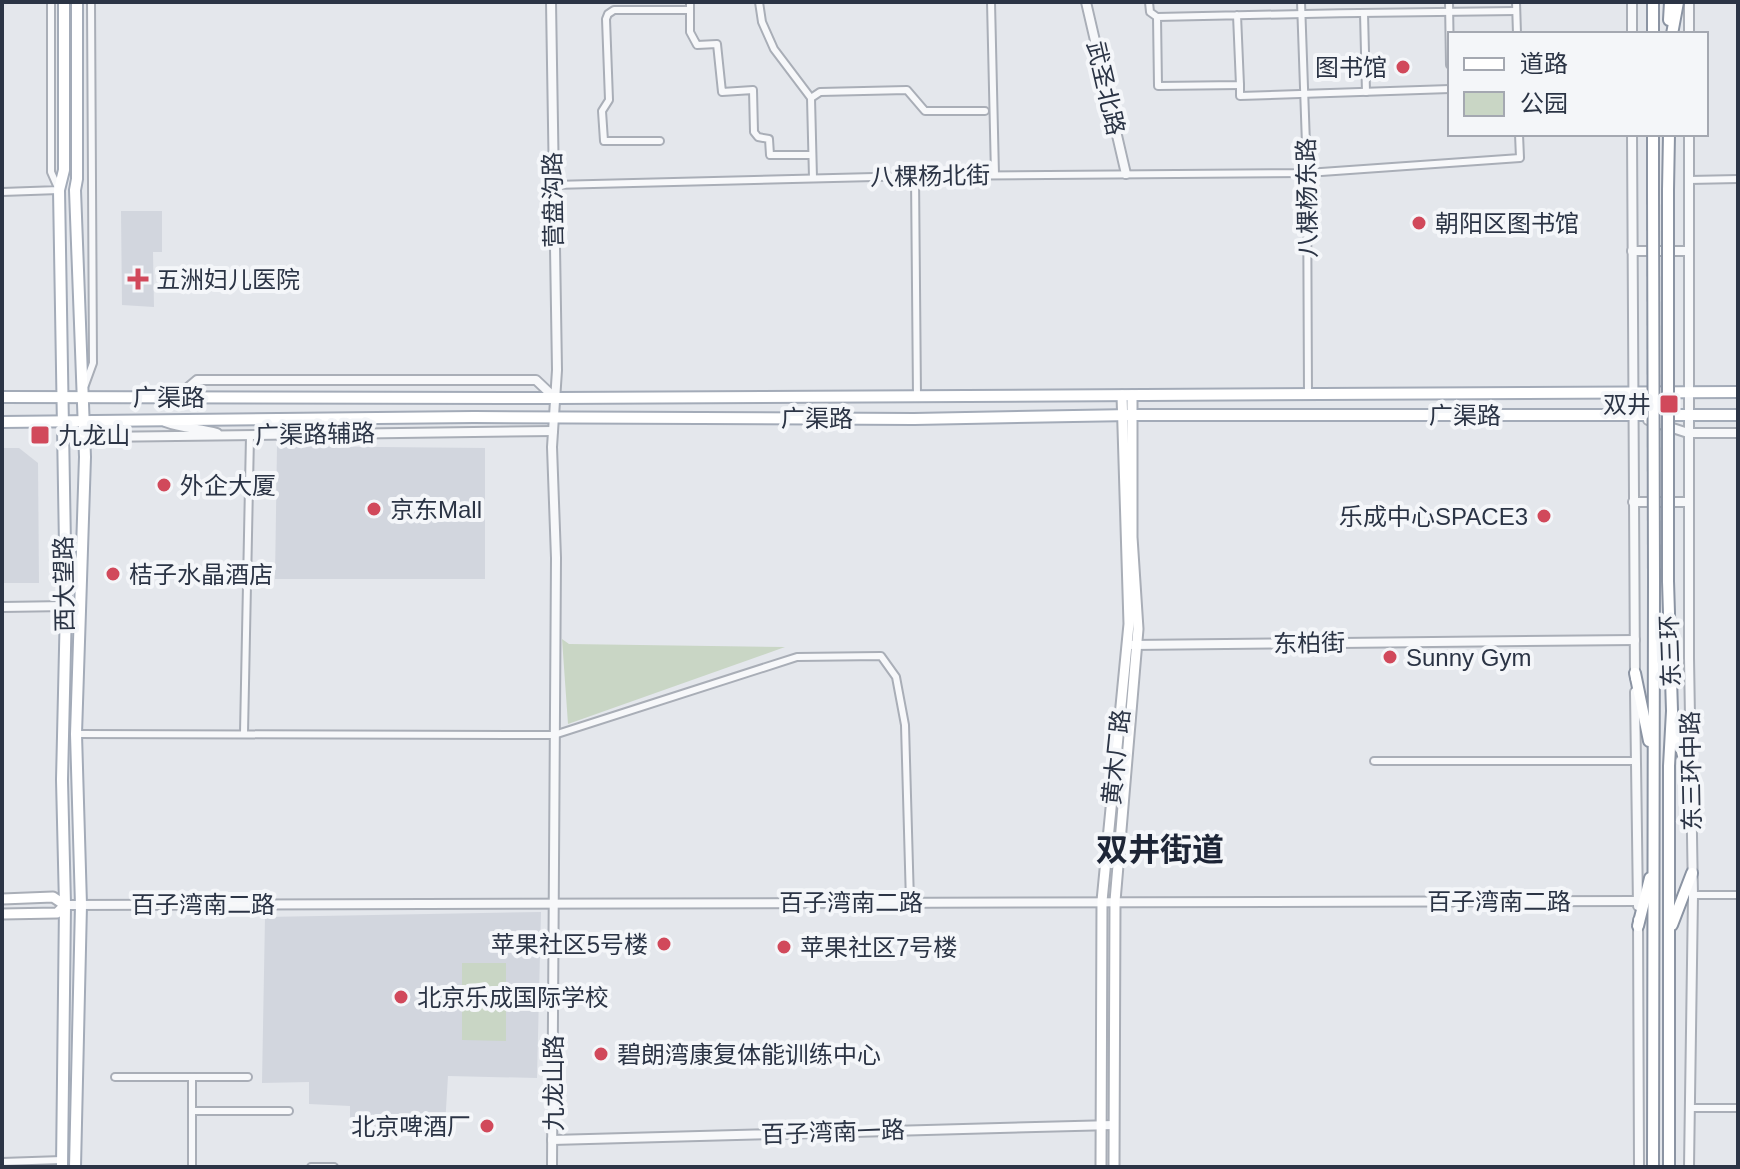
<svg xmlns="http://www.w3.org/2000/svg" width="1740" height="1169" font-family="Arial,'Noto Sans SC',sans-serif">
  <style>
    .built { fill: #d2d6de }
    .green { fill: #c9d6c5 }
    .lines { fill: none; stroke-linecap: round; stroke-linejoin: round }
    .minor-casing { stroke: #a9aeb7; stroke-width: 10 }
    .tertiary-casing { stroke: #a9aeb7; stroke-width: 12 }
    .secondary-casing { stroke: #a9aeb7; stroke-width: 13 }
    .primary-casing { stroke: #a3abb8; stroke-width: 14 }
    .trunk-casing { stroke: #8b94a3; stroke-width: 14 }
    .minor { stroke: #f7f8fa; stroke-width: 6 }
    .tertiary { stroke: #f7f8fa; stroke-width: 8 }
    .secondary { stroke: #fff; stroke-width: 9 }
    .primary { stroke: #fff; stroke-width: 10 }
    .trunk { stroke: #fff; stroke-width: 10 }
    .trunk-bridge-casing { stroke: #8b94a3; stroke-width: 14; stroke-linecap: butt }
    .trunk-bridge { stroke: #fff; stroke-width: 10 }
    .poi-dot { fill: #d1495b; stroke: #f4f6f9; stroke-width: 3 }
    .labels { text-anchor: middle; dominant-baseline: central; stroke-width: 8; stroke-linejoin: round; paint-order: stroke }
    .poi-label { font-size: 24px; fill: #2b3445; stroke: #f4f6f9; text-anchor: start }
    .street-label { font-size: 24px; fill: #2b3445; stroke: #f4f6f9 }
    .district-label { font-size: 32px; font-weight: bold; fill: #1d2536; stroke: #f4f6f9 }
  </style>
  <rect width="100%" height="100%" fill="#e4e7ec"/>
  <!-- built -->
  <g class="built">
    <polygon points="121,211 162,211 162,252 153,252 154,307 122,305"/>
    <polygon points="277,446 485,448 485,579 275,579"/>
    <polygon points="2,448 19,448 38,463 39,583 2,583"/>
    <polygon points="541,912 537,1078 448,1076 445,1126 350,1131 350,1106 309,1104 309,1082 262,1083 265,917"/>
  </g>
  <!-- green -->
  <g class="green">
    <polygon points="562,639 569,644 785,647 568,724"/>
    <polygon points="462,963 506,963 506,1041 462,1040"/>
  </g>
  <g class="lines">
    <!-- minor casing -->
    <g class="minor-casing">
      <g id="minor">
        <polyline points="759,2 762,22 774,49 811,98 813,178"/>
        <polyline points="991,2 995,175"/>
        <polyline points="1149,2 1150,12 1157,17"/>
        <polyline points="1301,2 1307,173 1308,394"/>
        <polyline points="1449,2 1450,65"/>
        <polyline points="1516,2 1517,34"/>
        <polyline points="690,10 690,32 697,45 717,44 722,92 753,90 754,132 758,137 769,139 770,155 812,155"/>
        <polyline points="1364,13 1366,92"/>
        <path d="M1237,15L1240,85L1158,86L1157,17C1277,14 1396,12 1516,11"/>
        <polyline points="1240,85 1240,96 1450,89"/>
        <polyline points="811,98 820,92 907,90 925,111 985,111"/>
        <polyline points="660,141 604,141 602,111 609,100 606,19 608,14 614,10 690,10 690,2"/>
        <polyline points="915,176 917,396"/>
        <polyline points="1689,180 1738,179"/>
        <polyline points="553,185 915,176 1307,173 1520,158 1519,134"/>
        <polyline points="2,192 59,190 51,172 51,2"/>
        <polyline points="85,385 93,363 91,2"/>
        <polyline points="244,733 250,436"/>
        <polyline points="76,734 554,735 797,657 881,656 896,677 905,725 910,902"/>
        <polyline points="1374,761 1636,761"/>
        <polyline points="1693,895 1738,895"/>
        <polyline points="115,1077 248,1077"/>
        <polyline points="1690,1108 1738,1108"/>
        <polyline points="192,1111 289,1111"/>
        <polyline points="2,1162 62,1160"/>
        <polyline points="192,1167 192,1077"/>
        <polyline points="311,1167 334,1167"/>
      </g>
    </g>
    <!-- tertiary casing -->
    <g class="tertiary-casing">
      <g id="tertiary">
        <polyline points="551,2 557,370 552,447 556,558 552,1167"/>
        <polyline points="1086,2 1126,174"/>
        <polyline points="1632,2 1632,34"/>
        <polyline points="1689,34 1689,2"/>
        <polyline points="1632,134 1635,678"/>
        <polyline points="1689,134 1689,658 1693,895 1689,1167"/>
        <polyline points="1632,251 1689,251"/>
        <polyline points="177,397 197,380 536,380 555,398"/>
        <polyline points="1648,420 1688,433 1738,433"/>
        <path d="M165,422C183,429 199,428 217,433"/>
        <polyline points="84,423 97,437 553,431"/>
        <polyline points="1633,502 1689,502"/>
        <polyline points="2,607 66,606"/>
        <polyline points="1132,645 1635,640"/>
        <polyline points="1635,692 1638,906"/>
        <polyline points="65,905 1638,901"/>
        <polyline points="1638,920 1639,1167"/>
        <polyline points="552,1140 1114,1125"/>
      </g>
    </g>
    <!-- secondary casing -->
    <g class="secondary-casing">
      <g id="secondary">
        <polyline points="2,899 53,897 65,905 57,913 2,914"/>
        <polyline points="1101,1167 1102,901 1129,624 1122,395"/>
        <polyline points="1114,1167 1115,901 1138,629 1132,537 1132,395"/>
      </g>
    </g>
    <!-- primary casing -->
    <g class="primary-casing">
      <g id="primary">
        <polyline points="2,397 555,398 1738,392"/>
        <polyline points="2,422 474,417 914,419 1131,415 1738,415"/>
        <polyline points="62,1167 65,905 62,780 66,606 59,190 64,170 64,2"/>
        <polyline points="75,1167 81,905 76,734 85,457 75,190 77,179 77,2"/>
      </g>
    </g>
    <!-- trunk casing -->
    <g class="trunk-casing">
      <g id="trunk">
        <polyline points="1653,2 1653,34"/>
        <polyline points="1669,20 1670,2"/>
        <polyline points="1672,34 1678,2"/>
        <polyline points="1653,134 1653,191"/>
        <polyline points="1668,190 1669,134"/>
        <polyline points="1668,581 1672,711 1669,766 1669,1167"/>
        <polyline points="1635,673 1649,741"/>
        <polyline points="1674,721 1691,786"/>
        <polyline points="1672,925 1692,873"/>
        <polyline points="1638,926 1650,878"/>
        <polyline points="1653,1167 1654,581"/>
      </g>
    </g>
    <!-- minor -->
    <use href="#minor" class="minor"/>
    <!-- tertiary -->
    <use href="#tertiary" class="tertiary"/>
    <!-- secondary -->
    <use href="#secondary" class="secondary"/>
    <!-- primary -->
    <use href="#primary" class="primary"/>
    <!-- trunk -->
    <use href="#trunk" class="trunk"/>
    <!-- trunk-bridge casing -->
    <g class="trunk-bridge-casing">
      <g id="trunk-bridge">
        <polyline points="1653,191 1654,581"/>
        <polyline points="1668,581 1668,190"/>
      </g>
    </g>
    <!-- trunk-bridge -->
    <use href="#trunk-bridge" class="trunk-bridge"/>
  </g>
  <!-- markers -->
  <g class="poi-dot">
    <circle cx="1403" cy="67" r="8"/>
    <circle cx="1419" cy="223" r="8"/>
    <path d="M134 267h8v8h8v8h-8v8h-8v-8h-8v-8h8z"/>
    <rect x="1659" y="394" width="20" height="20" rx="4"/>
    <rect x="30" y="425" width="20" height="20" rx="4"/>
    <circle cx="164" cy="485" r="8"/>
    <circle cx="374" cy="509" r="8"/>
    <circle cx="1544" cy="516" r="8"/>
    <circle cx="113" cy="574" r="8"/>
    <circle cx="1390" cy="657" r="8"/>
    <circle cx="664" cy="944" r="8"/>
    <circle cx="784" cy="947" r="8"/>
    <circle cx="401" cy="997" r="8"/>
    <circle cx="601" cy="1054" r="8"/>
    <circle cx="487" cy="1126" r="8"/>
  </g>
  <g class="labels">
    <!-- poi labels -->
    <g class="poi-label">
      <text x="1387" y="67" text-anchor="end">图书馆</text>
      <text x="1435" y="223">朝阳区图书馆</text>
      <text x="156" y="279">五洲妇儿医院</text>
      <text x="1651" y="404" text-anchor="end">双井</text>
      <text x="58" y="435">九龙山</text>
      <text x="180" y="485">外企大厦</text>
      <text x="390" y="509">京东Mall</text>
      <text x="1528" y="516" text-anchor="end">乐成中心SPACE3</text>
      <text x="129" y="574">桔子水晶酒店</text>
      <text x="1406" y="657">Sunny Gym</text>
      <text x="648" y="944" text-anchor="end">苹果社区5号楼</text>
      <text x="800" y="947">苹果社区7号楼</text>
      <text x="417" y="997">北京乐成国际学校</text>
      <text x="617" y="1054">碧朗湾康复体能训练中心</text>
      <text x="471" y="1126" text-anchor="end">北京啤酒厂</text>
    </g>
    <!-- street labels -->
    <g class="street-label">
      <text transform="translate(1106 88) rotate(77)">武圣北路</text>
      <text transform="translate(930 176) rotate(-1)">八棵杨北街</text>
      <text transform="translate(1307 198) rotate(-91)">八棵杨东路</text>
      <text transform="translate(553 200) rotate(-91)">营盘沟路</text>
      <text x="169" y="397">广渠路</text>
      <text x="1465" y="415">广渠路</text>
      <text x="817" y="418">广渠路</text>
      <text transform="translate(315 434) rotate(-1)">广渠路辅路</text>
      <text transform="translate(64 584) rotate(-91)">西大望路</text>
      <text transform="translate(1309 643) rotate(-1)">东柏街</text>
      <text transform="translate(1670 651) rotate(-92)">东三环</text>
      <text transform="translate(1116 757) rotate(-84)">黄木厂路</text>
      <text transform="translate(1691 771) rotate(-91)">东三环中路</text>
      <text x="1499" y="901">百子湾南二路</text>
      <text x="851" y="902">百子湾南二路</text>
      <text x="203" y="904">百子湾南二路</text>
      <text transform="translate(553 1083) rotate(-90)">九龙山路</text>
      <text transform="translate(833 1132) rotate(-2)">百子湾南一路</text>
    </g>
    <!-- district labels -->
    <g class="district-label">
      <text x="1160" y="850">双井街道</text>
    </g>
  </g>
  <!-- border -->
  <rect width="1740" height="1169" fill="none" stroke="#2b3445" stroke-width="8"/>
  <!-- legend -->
  <rect x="1448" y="32" width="260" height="104" fill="#f4f6f9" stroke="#a4a8b1" stroke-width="2"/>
  <rect x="1464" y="58" width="40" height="12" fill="#ffffff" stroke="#a4a8b1" stroke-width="2"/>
  <text x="1520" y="72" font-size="24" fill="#2b3445">道路</text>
  <rect x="1464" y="92" width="40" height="24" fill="#c9d6c5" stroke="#a4a8b1" stroke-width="2"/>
  <text x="1520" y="112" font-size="24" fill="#2b3445">公园</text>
</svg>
